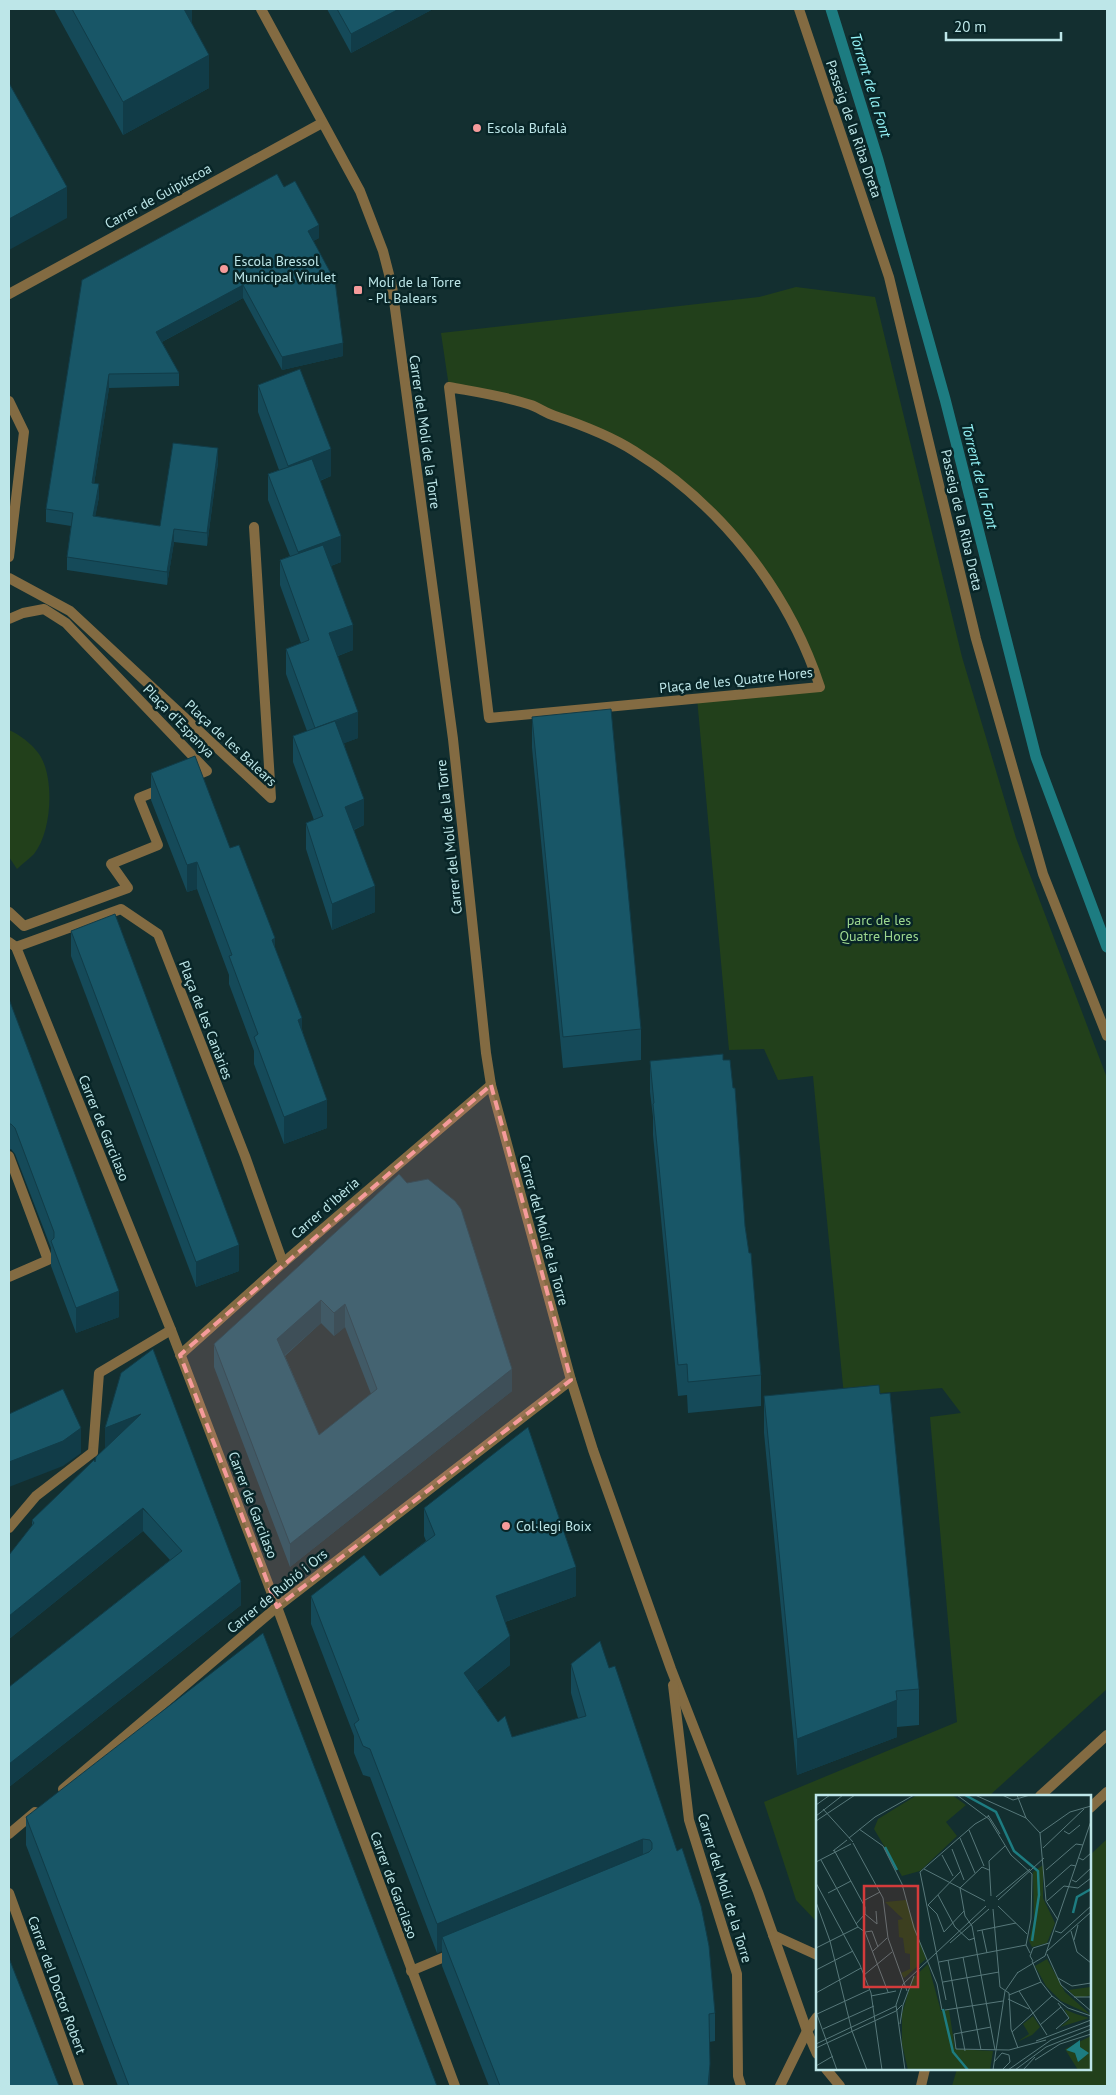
<svg xmlns="http://www.w3.org/2000/svg" width="1116" height="2095" font-family="'PT Sans',sans-serif">
  <style>
    .green { fill: #22401b }
    .lines { fill: none; stroke-linecap: round; stroke-linejoin: round }
    .stream { stroke: #1d7c81; stroke-width: 11 }
    .pedestrian { stroke: #836b42; stroke-width: 10 }
    .minor { stroke: #836b42; stroke-width: 10 }
    .wall { fill: #154a59; fill-rule: evenodd }
    .shaded-wall { fill: #113c48 }
    .building { fill: #185667; stroke: #113c48; fill-rule: evenodd }
    .marked { fill: #f59b9b; fill-opacity: 0.2; stroke: #f59b9b; stroke-width: 4; stroke-dasharray: 10 6; stroke-linejoin: round }
    .poi-dot { fill: #f59b9b; stroke: #082527; stroke-width: 2 }
    .labels { text-anchor: middle; dominant-baseline: central; stroke-width: 5; stroke-linejoin: round; paint-order: stroke }
    .poi-label { font-size: 14px; fill: #bde6e8; stroke: #082527; text-anchor: start }
    .street-label { font-size: 14px; fill: #bde6e8; stroke: #082527 }
    .park-label { font-size: 14px; fill: #9dd78f; stroke: #082527 }
    .water-label { font-size: 15px; font-style: italic; fill: #96f6fa; stroke: #082527 }
    .inset-river { fill: none; stroke: #1d7c81; stroke-width: 2.5 }
    .inset-road { fill: none; stroke: #57787a; stroke-width: 1 }
    .view { fill: #d43b3b; fill-opacity: 0.15; stroke: #d43b3b; stroke-width: 2.5 }
    .inset-edge { fill: none; stroke: #bde6e8; stroke-width: 2.5 }
  </style>
  <rect width="100%" height="100%" fill="#132f30"/>
  <!-- green -->
  <g class="green">
    <polygon points="796,287 875,297 962,657 1016,838 1107,1078 1107,1689 989,1796 817,1796 817,1920 815,1920 796,1900 764,1802 957,1722 930,1417 961,1413 942,1388 844,1396 813,1076 778,1080 764,1049 729,1050 697,698 820,687 801,636 726,529 633,450 553,415 449,387 441,333 759,297"/>
    <path d="M9,730C20,735 31,743 39,754C55,777 52,832 34,854C29,859 22,864 17,869L9,857Z"/>
    <polygon points="1107,1839 1107,2086 952,2086 957,2069 1090,2069 1090,1855"/>
  </g>
  <g class="lines">
    <!-- stream -->
    <polyline class="stream" points="831,9 878,160 945,399 1036,757 1107,947"/>
    <!-- pedestrian -->
    <g class="pedestrian">
      <path d="M449,387C476,392 505,396 531,405C539,408 546,413 555,416C582,425 609,435 634,451C721,505 788,590 820,687L489,718Z"/>
      <polyline points="9,619 23,613 44,609 66,623 207,771 190,778"/>
      <polyline points="9,912 24,926 128,888 111,864 158,845 139,798 164,788"/>
      <polyline points="9,1156 48,1260 9,1277"/>
      <polyline points="93,1452 99,1373 171,1330"/>
    </g>
    <!-- minor -->
    <g class="minor">
      <polyline points="261,9 360,191 383,251 392,286 453,739 486,1053 491,1085 571,1380 593,1450 671,1669 758,1892 807,2031 817,2054"/>
      <polyline points="799,9 889,277 976,639 1043,874 1107,1036"/>
      <polyline points="9,294 322,123"/>
      <polyline points="9,401 24,432 9,557"/>
      <polyline points="9,578 70,611 271,798 254,527"/>
      <polyline points="9,942 16,947 171,1330 277,1607 455,2086"/>
      <polyline points="16,947 121,909 158,934 245,1156 283,1263"/>
      <polyline points="180,1355 283,1263 491,1085"/>
      <polyline points="9,1528 36,1496 93,1452"/>
      <polyline points="673,1685 689,1820 737,1974 738,2076 741,2086"/>
      <polyline points="63,1789 277,1607 571,1380"/>
      <polyline points="1040,1796 1107,1735"/>
      <polyline points="1090,1808 1107,1792"/>
      <polyline points="9,1834 35,1812"/>
      <polyline points="9,1893 79,2086"/>
      <polyline points="773,1935 817,1955"/>
      <polyline points="411,1971 454,1953"/>
      <polyline points="826,2069 840,2086"/>
      <polyline points="780,2086 807,2031 817,2017"/>
      <polyline points="921,2086 925,2069"/>
    </g>
  </g>
  <!-- wall -->
  <g class="wall">
    <polygon points="54,9 192,9 192,23 209,88 123,135"/>
    <polygon points="327,9 433,9 351,53"/>
    <polygon points="284,187 319,238 313,241 343,356 282,370 243,298 162,342 179,373 179,386 109,388 94,484 99,497 95,516 160,526 218,462 207,546 174,542 167,585 67,570 67,557 71,526 46,522 46,509 82,280"/>
    <polygon points="258,385 331,476 320,481 341,562 331,566 353,650 338,656 358,738 344,743 364,825 354,830 375,912 332,930 306,849 306,823 314,820 293,762 293,736 307,731 286,674 286,649 301,643 280,585 280,560 290,556 268,500 268,474 279,470 258,412"/>
    <polygon points="532,717 641,1029 641,1060 563,1068 532,748"/>
    <polygon points="151,773 230,848 275,949 302,1029 327,1128 284,1144 254,1064 254,1051 229,984 229,975 197,889 187,892 151,800"/>
    <polygon points="71,931 239,1271 196,1287 71,956"/>
    <polygon points="9,999 119,1317 76,1333 51,1266 51,1248 15,1154 11,1149 9,1150"/>
    <polygon points="723,1060 745,1226 761,1375 761,1406 688,1413 687,1395 678,1396 653,1135 653,1117 650,1092 650,1061"/>
    <path d="M399,1174L512,1391L290,1567L214,1367V1344ZM321,1323L334,1336L345,1327L371,1394L319,1435L285,1356Z"/>
    <polygon points="880,1394 919,1689 919,1725 897,1727 897,1737 797,1775 764,1433 764,1396"/>
    <polygon points="95,1462 241,1605 9,1787 9,1687 170,1560 143,1531 9,1639 9,1555 32,1526 32,1520"/>
    <polygon points="424,1508 576,1596 505,1622 510,1665 477,1691 498,1722 512,1737 578,1718 571,1693 571,1664 600,1641 715,2013 715,2041 709,2042 710,2086 489,2086 442,1966 442,1951 437,1953 370,1777 363,1775 354,1753 354,1736 311,1624 311,1596 380,1576 426,1541 424,1536"/>
    <polygon points="26,1817 437,2086 118,2086 26,1845"/>
  </g>
  <!-- shaded-wall -->
  <g class="shaded-wall">
    <polygon points="184,9 192,9 192,37"/>
    <polygon points="399,9 433,9 351,53 351,34"/>
    <polygon points="209,55 209,88 123,135 123,102"/>
    <polygon points="67,187 67,218 9,250 9,219"/>
    <polygon points="319,225 319,238 308,244 308,231"/>
    <polygon points="243,285 243,298 156,345 156,332"/>
    <polygon points="343,343 343,356 282,370 282,357"/>
    <polygon points="109,374 109,388 92,497 92,483"/>
    <polygon points="218,448 218,462 207,546 207,533"/>
    <polygon points="331,449 331,476 288,493 288,466"/>
    <polygon points="99,484 99,497 93,529 93,516"/>
    <polygon points="174,529 174,542 167,585 167,572"/>
    <polygon points="341,536 341,562 298,578 298,552"/>
    <polygon points="353,625 353,650 329,659 329,633"/>
    <polygon points="358,712 358,738 316,754 316,729"/>
    <polygon points="364,799 364,825 345,833 345,807"/>
    <polygon points="197,862 197,889 187,892 187,865"/>
    <polygon points="375,886 375,912 332,930 332,904"/>
    <polygon points="275,938 275,966 272,940"/>
    <polygon points="302,1018 302,1046 298,1020"/>
    <polygon points="327,1100 327,1128 284,1144 284,1117"/>
    <polygon points="239,1245 239,1271 196,1287 196,1262"/>
    <polygon points="119,1291 119,1317 76,1333 76,1308"/>
    <polygon points="321,1300 321,1323 277,1362 277,1339"/>
    <polygon points="345,1304 345,1327 334,1336 334,1313"/>
    <polygon points="512,1369 512,1391 290,1567 290,1544"/>
    <polygon points="141,1414 105,1450 105,1428"/>
    <polygon points="81,1428 81,1453 63,1466 9,1487 9,1462"/>
    <polygon points="143,1508 143,1531 9,1639 9,1616"/>
    <polygon points="576,1567 576,1596 496,1625 496,1596"/>
    <polygon points="241,1582 241,1605 9,1787 9,1764"/>
    <polygon points="510,1636 510,1665 464,1701 464,1673"/>
    <polygon points="897,1700 897,1737 797,1775 797,1739"/>
    <polygon points="643,1839 643,1868 442,1937 442,1951 437,1953 437,1924"/>
    <polygon points="710,2064 710,2086 708,2086"/>
  </g>
  <!-- building -->
  <g class="building">
    <polygon points="72,9 184,9 209,55 123,102"/>
    <polygon points="337,9 399,9 351,34"/>
    <polygon points="9,83 67,187 9,219"/>
    <polygon points="277,174 284,187 295,181 319,225 308,231 335,281 343,343 282,357 243,285 156,332 179,373 109,374 92,483 99,484 93,516 160,526 173,443 218,448 207,533 174,529 167,572 67,557 73,513 46,509 82,280"/>
    <polygon points="300,369 331,449 288,466 258,385"/>
    <polygon points="312,459 341,536 298,552 268,474"/>
    <polygon points="323,545 353,625 329,633 358,712 315,728 286,649 309,640 280,560"/>
    <polygon points="611,709 641,1029 563,1037 532,717"/>
    <polygon points="335,721 364,799 345,807 375,886 332,904 306,823 323,816 293,736"/>
    <polygon points="195,756 230,848 239,845 275,938 272,940 302,1018 298,1020 327,1100 284,1117 254,1037 258,1034 229,956 232,955 197,862 187,865 151,773"/>
    <polygon points="115,914 239,1245 196,1262 71,931"/>
    <polygon points="9,999 119,1291 76,1308 51,1241 54,1238 54,1232 15,1128 11,1124 9,1124"/>
    <polygon points="723,1054 723,1060 730,1060 733,1088 735,1088 745,1226 749,1253 751,1253 761,1375 688,1382 687,1364 678,1365 653,1104 654,1103 650,1061"/>
    <path d="M399,1174L407,1183L428,1179L455,1201L461,1209L512,1369L290,1544L214,1344ZM321,1300L334,1313L345,1304L377,1389L319,1435L277,1339Z"/>
    <polygon points="153,1349 241,1582 9,1764 9,1687 182,1551 143,1508 9,1616 9,1555 34,1523 32,1520 94,1460 95,1462 96,1457 141,1414 105,1428 121,1373"/>
    <polygon points="879,1385 880,1394 890,1393 919,1689 896,1691 897,1700 797,1739 764,1396"/>
    <polygon points="63,1389 81,1428 63,1441 9,1462 9,1414"/>
    <polygon points="528,1427 576,1567 496,1596 510,1636 464,1673 498,1722 505,1716 512,1737 586,1716 571,1664 600,1641 609,1668 615,1666 677,1851 682,1848 701,1906 709,1946 715,2013 709,2014 710,2064 708,2086 500,2086 442,1937 649,1852 652,1849 652,1843 650,1840 643,1839 437,1924 370,1749 363,1746 354,1724 359,1720 311,1596 364,1555 380,1576 435,1535 424,1508"/>
    <polygon points="263,1633 437,2086 129,2086 26,1817"/>
    <polygon points="9,1958 59,2086 9,2086"/>
  </g>
  <!-- marked area -->
  <path class="marked" d="M491,1085L571,1380L277,1607L180,1355Z"/>
  <!-- markers -->
  <g class="poi-dot">
    <circle cx="477" cy="128" r="5"/>
    <circle cx="224" cy="269" r="5"/>
    <rect x="353" y="285" width="10" height="10" rx="2.5"/>
    <circle cx="506" cy="1526" r="5"/>
  </g>
  <g class="labels">
    <!-- poi labels -->
    <g class="poi-label">
      <text x="487" y="128">Escola Bufalà</text>
      <text x="234" y="261">Escola Bressol<tspan x="234" dy="16">Municipal Virulet</tspan></text>
      <text x="368" y="282">Molí de la Torre<tspan x="368" dy="16">- Pl. Balears</tspan></text>
      <text x="516" y="1526">Col·legi Boix</text>
    </g>
    <!-- street labels -->
    <g class="street-label">
      <text transform="translate(854 129) rotate(71)">Passeig de la Riba Dreta</text>
      <text transform="translate(158 196) rotate(-29)">Carrer de Guipúscoa</text>
      <text transform="translate(425 432) rotate(82)">Carrer del Molí de la Torre</text>
      <text transform="translate(962 520) rotate(77)">Passeig de la Riba Dreta</text>
      <text transform="translate(736 680) rotate(-6)">Plaça de les Quatre Hores</text>
      <text transform="translate(179 721) rotate(46)">Plaça d'Espanya</text>
      <text transform="translate(231 743) rotate(43)">Plaça de les Balears</text>
      <text transform="translate(449 837) rotate(-96)">Carrer del Molí de la Torre</text>
      <text transform="translate(206 1020) rotate(69)">Plaça de les Canàries</text>
      <text transform="translate(104 1128) rotate(68)">Carrer de Garcilaso</text>
      <text transform="translate(325 1208) rotate(-41)">Carrer d'Ibèria</text>
      <text transform="translate(544 1230) rotate(75)">Carrer del Molí de la Torre</text>
      <text transform="translate(253 1505) rotate(69)">Carrer de Garcilaso</text>
      <text transform="translate(277 1591) rotate(-39)">Carrer de Rubió i Ors</text>
      <text transform="translate(394 1885) rotate(70)">Carrer de Garcilaso</text>
      <text transform="translate(725 1888) rotate(73)">Carrer del Molí de la Torre</text>
      <text transform="translate(57 1985) rotate(70)">Carrer del Doctor Robert</text>
    </g>
    <!-- park labels -->
    <g class="park-label">
      <text x="879" y="920">parc de les<tspan x="879" dy="16">Quatre Hores</tspan></text>
    </g>
    <!-- water labels -->
    <g class="water-label">
      <text transform="translate(871 85) rotate(73)">Torrent de la Font</text>
      <text transform="translate(980 476) rotate(76)">Torrent de la Font</text>
    </g>
  </g>
  <!-- overview -->
  <g transform="translate(816 1795)">
    <rect width="275" height="275" fill="#132f30"/>
    <path d="M101,0H136L150,10L130,27L141,41L104,76L86,81L58,34L62,24ZM227,70V103L239,128L231,148L216,152L213,146L218,125L217,77ZM90,105L110,164L88,183L85,178L94,174V159L89,158L87,143L83,142L82,125L87,124L69,107ZM231,164L249,197L275,220L245,206L230,191L219,171ZM112,169L125,216L133,215L139,254L177,256L174,275H92L86,249V219L96,184ZM275,192V200L268,202H260L252,195ZM248,214L260,219L273,223L244,232L254,224ZM217,221L224,232L216,240L201,247L213,239L207,229ZM275,241V275H262L249,254Z" fill="#22401b"/>
    <path d="M264,245V252L273,258L262,267L259,258L250,255Z" fill="#1d7c81"/>
    <path class="inset-river" d="M149,0L180,17L198,56L222,76L223,100L216,146M69,52L81,75M257,118L261,102L275,94M127,214L137,257L152,275"/>
    <path class="inset-road" d="M141,0L173,24L195,60L216,79L215,124L210,150L214,158M159,0L210,23L224,38L230,106L242,125M186,0L197,5L214,0M201,0L210,23M0,10L14,0M7,14L37,47M172,20L184,39M0,21L27,0M0,26L39,0M43,34L67,51L86,89L98,133L121,189L126,215M153,35L168,71M248,36L253,39L264,30M224,38L254,17L275,11M33,43L59,22L98,0M144,43L159,78M37,48L67,103L72,143L91,196M227,53L268,14M136,54L148,85M18,55L49,112V119L40,129M17,56L31,45M126,60L137,81M263,63L267,65L275,58M5,65L42,132M0,67L35,49M108,74L169,106M173,75L166,72L144,93L149,121L156,131L179,255M230,75L260,49L267,50M145,76L112,110L121,119L128,137L148,116M256,85L260,87L275,73M0,88L44,170L55,198L66,275M230,92L255,70L260,71M12,98L35,86M122,100L139,132L153,145L159,143M175,101L173,66L189,51M180,102L214,74M182,105L228,63M47,106L64,97M231,106L248,91L262,93L275,83M0,107L14,146L36,236L51,275M182,111L211,139M177,114L184,192L193,198L195,234L202,253M49,119L61,129L60,116M42,132L49,137L72,197M166,135L171,158M161,136L200,128M239,136L245,138L275,111M255,136L261,157L275,168M49,137L56,136L62,152M258,145L262,130M134,148L173,114M0,153L42,132M57,156L71,143M231,156L275,117M231,159L245,190L275,216M147,162L165,255M132,165L149,256M216,166L225,187L236,201L252,213L275,221M217,166L214,161L217,153L233,148M123,167L210,150M0,175L37,156M201,178L229,161L275,26M48,180L76,157M242,183L256,191L275,188M127,187L183,177M203,196L231,240M0,198L45,173M193,200L225,187M55,201L80,196M258,202H275M192,204L213,214M130,205L104,77L159,29L173,21M129,215L187,206M0,217L21,275M1,219L53,195M84,229L87,210L98,181M224,230L245,212M175,232L138,239L140,254L193,255M7,234L58,211M240,234L253,223L242,208M196,237L236,201M220,246L275,225M0,249L80,211M0,253L80,216L86,210M193,255L230,245M219,265L244,249L275,239M178,267L186,258L193,260L194,267L186,275M0,271L17,261M89,275L80,210L87,189L170,111M177,275L189,196L202,177M192,275L235,245L275,230M199,275L230,252L275,234M207,275L219,262"/>
    <path class="view" d="M48,91H102V192H48Z"/>
    <rect width="275" height="275" class="inset-edge"/>
  </g>
  <!-- border -->
  <rect width="1116" height="2095" fill="none" stroke="#bde6e8" stroke-width="20"/>
  <!-- scale -->
  <path d="M946 32v8h115v-8" fill="none" stroke="#bde6e8" stroke-width="2.5"/>
  <text x="954" y="32" font-size="15" fill="#bde6e8" stroke="#082527" stroke-width="4" paint-order="stroke">20 m</text>
</svg>
